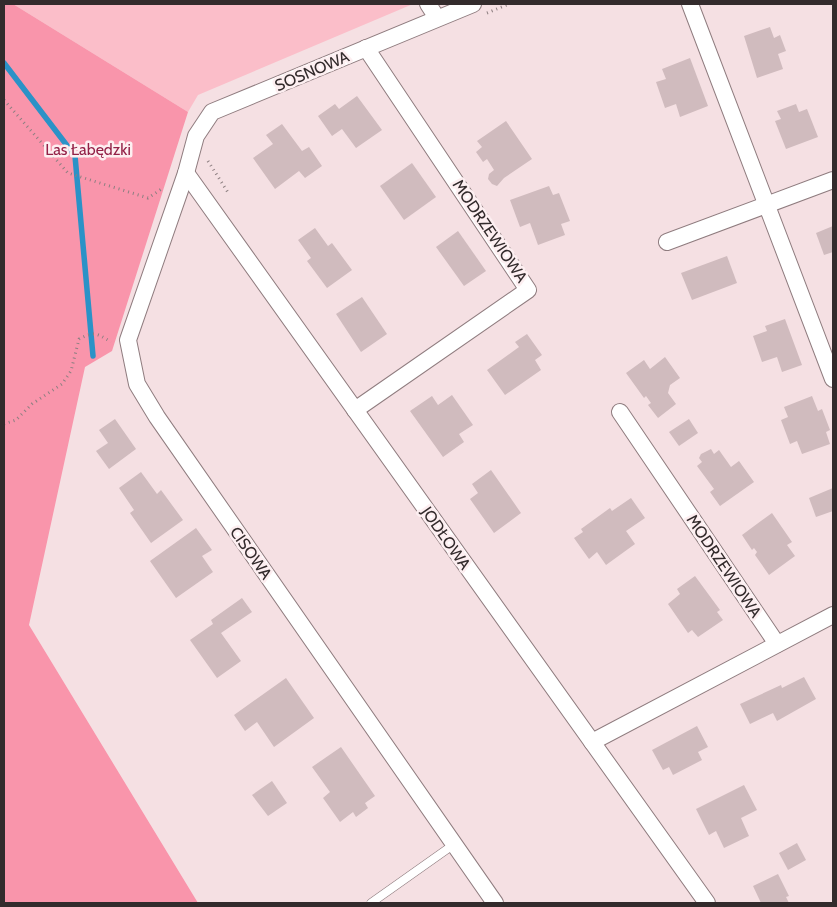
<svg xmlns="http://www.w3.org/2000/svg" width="837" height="907" font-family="Cabin,sans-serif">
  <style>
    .green { fill: #fbbec9 }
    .forest { fill: #f995ab }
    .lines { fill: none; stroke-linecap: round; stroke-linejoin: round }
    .stream { stroke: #2b92c7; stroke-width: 5.5 }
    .building { fill: #d0bbbe }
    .service-casing { stroke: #8f7c7f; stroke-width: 9 }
    .minor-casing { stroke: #8f7c7f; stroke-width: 18 }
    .path { stroke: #8d7f81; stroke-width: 3; stroke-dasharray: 1 4; stroke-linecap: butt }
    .service { stroke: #fff; stroke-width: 8 }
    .minor { stroke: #fff; stroke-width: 16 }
    .labels { text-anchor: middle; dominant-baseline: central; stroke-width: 5; stroke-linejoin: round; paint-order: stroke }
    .street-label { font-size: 16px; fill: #332b2c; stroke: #fdeff1 }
    .park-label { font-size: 16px; fill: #932147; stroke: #fdeff1 }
  </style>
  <rect width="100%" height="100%" fill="#f5e0e3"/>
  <!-- green -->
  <polygon class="green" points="13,4 413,4 198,95 188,112"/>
  <!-- forest -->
  <polygon class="forest" points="4,4 13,4 188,112 112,351 85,367 29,625 198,903 4,903"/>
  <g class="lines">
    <!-- stream -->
    <polyline class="stream" points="4,63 75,156 93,356"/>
  </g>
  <!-- building -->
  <g class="building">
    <polygon points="770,27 774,38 780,35 786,51 778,54 783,69 757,78 744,36"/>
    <polygon points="690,58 708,106 680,117 676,104 665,108 656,82 666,79 662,69"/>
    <polygon points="357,96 382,130 356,148 342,129 332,136 318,116 335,104 339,109"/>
    <polygon points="796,104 799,112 807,109 818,137 786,149 775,121 781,119 777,111"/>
    <polygon points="506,121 532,159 504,178 497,186 492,184 488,179 489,174 494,170 487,159 483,162 476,152 482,147 477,141"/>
    <polygon points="282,124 302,151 309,147 322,166 305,178 299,171 275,189 253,158 273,144 266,135"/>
    <polygon points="412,163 436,197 404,220 380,186"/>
    <polygon points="549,186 553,195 559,193 570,221 561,224 565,235 538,245 530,223 520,227 510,200"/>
    <polygon points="833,226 833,252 824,255 816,233"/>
    <polygon points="315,228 328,246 332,243 352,270 327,288 307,261 311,258 298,240"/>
    <polygon points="458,231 486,271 464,286 436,247"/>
    <polygon points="727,256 737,283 692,300 681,273"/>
    <polygon points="362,297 387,334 361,352 336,314"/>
    <polygon points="785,319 802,365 782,372 777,357 762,362 753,336 767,331 765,326"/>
    <polygon points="527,334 542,355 535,360 541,370 505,395 487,370 519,347 515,342"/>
    <polygon points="665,357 680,378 670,385 668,393 676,404 658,418 648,405 651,403 646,396 644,398 626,373 644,360 650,369"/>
    <polygon points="452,395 473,425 459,434 464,442 443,457 410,411 432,396 438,405"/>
    <polygon points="812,396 818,411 822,409 830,430 826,432 830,444 802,454 797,441 790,444 781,420 788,417 784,407"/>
    <polygon points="115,419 136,449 109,469 96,451 108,443 99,430"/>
    <polygon points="689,419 698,433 679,446 669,432"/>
    <polygon points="711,449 714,454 719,450 731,467 739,461 754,482 720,506 710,492 714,489 697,466 702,462 699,458 701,454"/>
    <polygon points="491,470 521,513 494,533 470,499 478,493 472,484"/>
    <polygon points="141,472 157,494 161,490 183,520 151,543 130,513 134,510 119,488"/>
    <polygon points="833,488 833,511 816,517 809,498"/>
    <polygon points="631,498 645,518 626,531 635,544 606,565 597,552 589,559 574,538 583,532 581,529 610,508 612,511"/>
    <polygon points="772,513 792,542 787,545 795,556 769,575 755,555 757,552 754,548 752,550 742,535"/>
    <polygon points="196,528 212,550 202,556 213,572 176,598 150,561"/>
    <polygon points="695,576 720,610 717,612 723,620 698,637 692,630 688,633 668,604 680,594 677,589"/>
    <polygon points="242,598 252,612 221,633 241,661 217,678 190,640 213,624 211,620"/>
    <polygon points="804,677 816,699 777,721 773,713 750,724 740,704 781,685 782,688"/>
    <polygon points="286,678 314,718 274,747 257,722 245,731 234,715"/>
    <polygon points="697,726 708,747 698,752 702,760 673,775 669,767 663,770 652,750"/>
    <polygon points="341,747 375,796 365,803 368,808 356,817 353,812 340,822 323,798 330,792 312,767"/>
    <polygon points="272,781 287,803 268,816 252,795"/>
    <polygon points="744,785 757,810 741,818 749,836 724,848 716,831 709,835 696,809"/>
    <polygon points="797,843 806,860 788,870 779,853"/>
    <polygon points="778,874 789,896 786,897 789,903 761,903 753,886"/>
  </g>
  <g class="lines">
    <!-- service casing -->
    <g class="service-casing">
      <polyline id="service" points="371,903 453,845"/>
    </g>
    <!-- minor casing -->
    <g class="minor-casing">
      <g id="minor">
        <polyline points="428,4 437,18"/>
        <polyline points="473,4 212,112 196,136 186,173 128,340 137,384 157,417 495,903"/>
        <polyline points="690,4 833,379"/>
        <polyline points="186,173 707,903"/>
        <polyline points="667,242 833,180"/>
        <polyline points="355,410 528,290 366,48"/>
        <polyline points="620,412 777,644"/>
        <polyline points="592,742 833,615"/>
      </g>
    </g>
    <!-- path -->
    <g class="path">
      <polyline points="487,13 509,4"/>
      <polyline points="4,100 68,173 148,198 163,188"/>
      <polyline points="208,161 229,194"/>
      <path d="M4,424L16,420L32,404L62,384L71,371L79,339C95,331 96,333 111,342"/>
    </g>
    <!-- service -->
    <use href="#service" class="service"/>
    <!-- minor -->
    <use href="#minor" class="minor"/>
  </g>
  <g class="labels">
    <!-- street labels -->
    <g class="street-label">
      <text transform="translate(312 71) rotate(-23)">SOSNOWA</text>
      <text transform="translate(490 231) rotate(56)">MODRZEWIOWA</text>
      <text transform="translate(446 538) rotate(55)">JODŁOWA</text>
      <text transform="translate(251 553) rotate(55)">CISOWA</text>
      <text transform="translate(724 566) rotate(56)">MODRZEWIOWA</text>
    </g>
    <!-- park labels -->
    <g class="park-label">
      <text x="88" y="149">Las Łabędzki</text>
    </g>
  </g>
  <!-- border -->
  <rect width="837" height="907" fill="none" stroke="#332b2c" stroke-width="10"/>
</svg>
